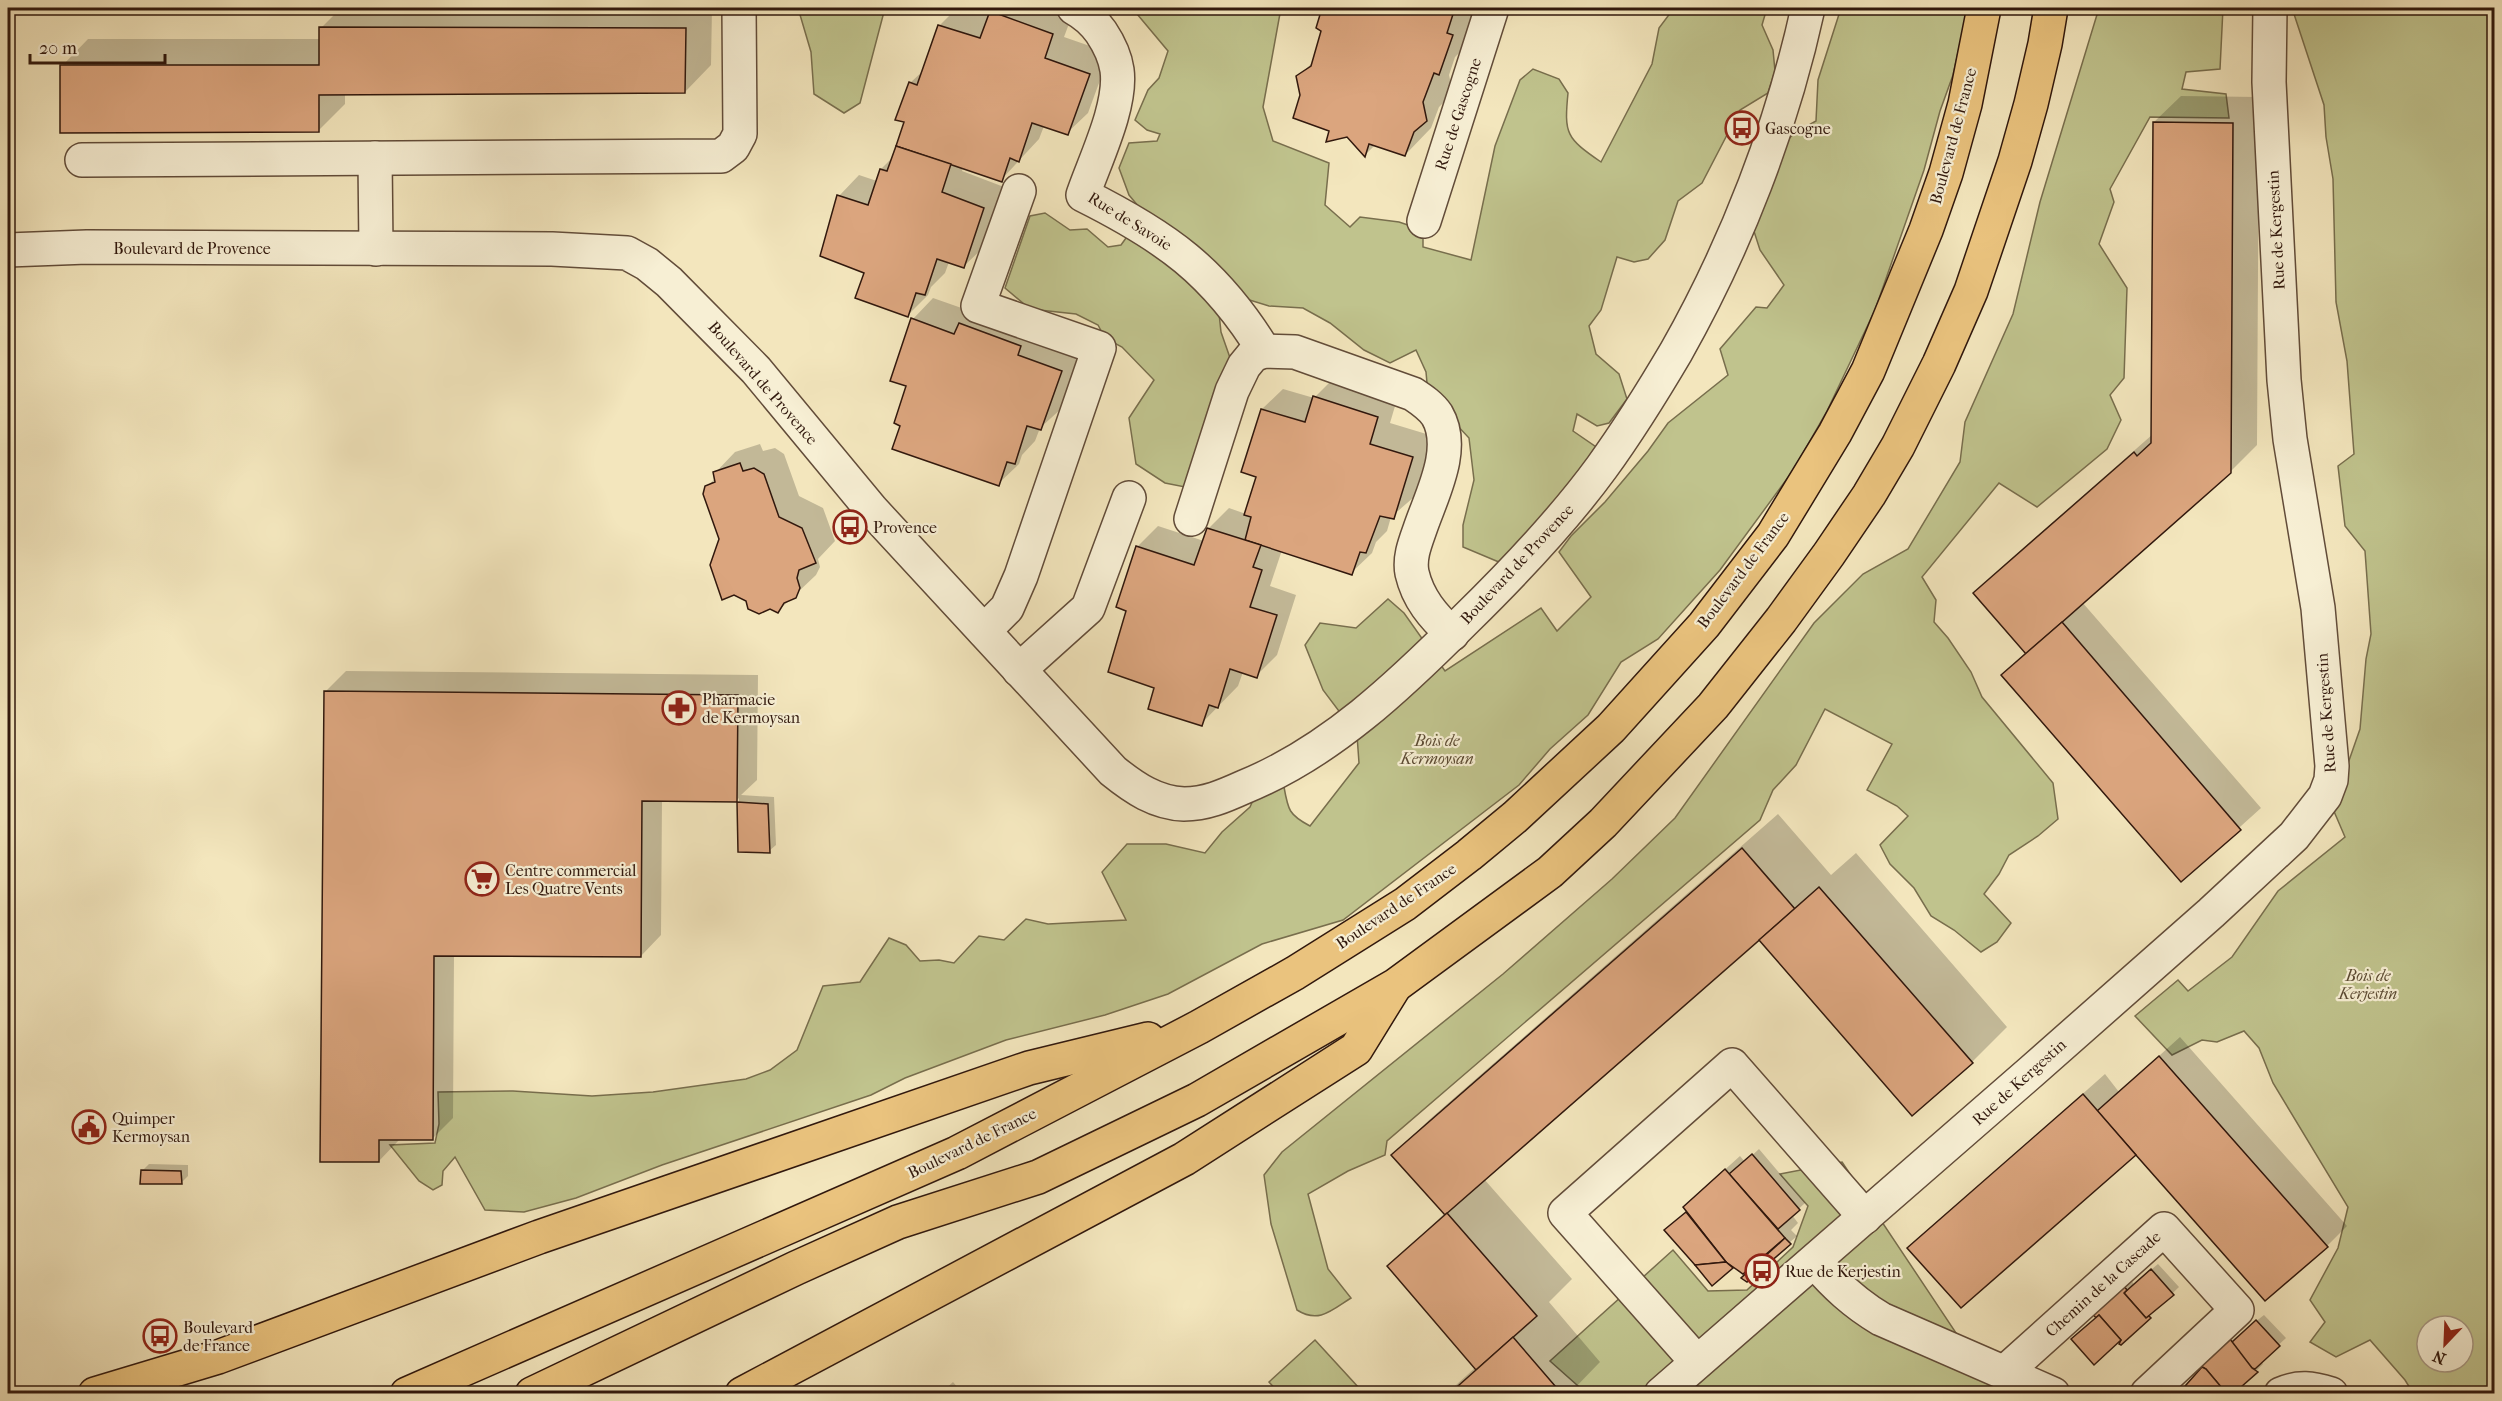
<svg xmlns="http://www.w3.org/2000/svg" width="2502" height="1401" font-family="'IM FELL French Canon',serif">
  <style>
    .green { fill: #c0c38d; stroke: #786e4d; stroke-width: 1.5; fill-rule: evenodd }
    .shadow { fill: #0003 }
    .building { fill: #dba57e; stroke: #31180d; stroke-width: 1.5 }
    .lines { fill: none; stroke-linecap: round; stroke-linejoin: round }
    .minor-casing { stroke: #624c39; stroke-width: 36 }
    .major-casing { stroke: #31180d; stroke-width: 36 }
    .minor { stroke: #f7efd4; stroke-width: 33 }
    .major { stroke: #eac37e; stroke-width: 33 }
    .labels { text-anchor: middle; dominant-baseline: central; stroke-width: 4.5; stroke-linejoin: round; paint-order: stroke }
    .street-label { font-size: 16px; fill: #31180d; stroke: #f7efd4 }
    .poi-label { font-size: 16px; fill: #31180d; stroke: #f7efd4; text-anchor: start }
    .park-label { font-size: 16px; font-style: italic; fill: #5c4b33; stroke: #f7efd4 }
  </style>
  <rect width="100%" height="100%" fill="#f3e6bd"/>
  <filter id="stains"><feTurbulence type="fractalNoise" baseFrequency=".00333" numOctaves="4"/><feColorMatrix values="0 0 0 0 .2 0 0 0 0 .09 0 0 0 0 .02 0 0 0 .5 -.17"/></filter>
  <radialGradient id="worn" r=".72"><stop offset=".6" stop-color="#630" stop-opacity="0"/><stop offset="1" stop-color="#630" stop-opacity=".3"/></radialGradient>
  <!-- green -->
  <g class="green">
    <polygon points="798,8 885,8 860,103 844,113 814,94 811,52"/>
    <path d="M1132,8H1281L1263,107L1273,141L1329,163L1325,205L1350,227L1360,217L1399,222L1423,230V247L1471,260L1495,146L1520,80L1533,69L1559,79L1568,93C1564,134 1566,138 1601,162L1652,64L1659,28L1674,8H1767L1762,25L1773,50L1775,71L1768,93L1740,110L1702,183L1678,201L1665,240L1648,259L1634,262L1617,257L1601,310L1589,326L1596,354L1619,374L1627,399L1609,423L1597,426L1577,414L1573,431L1599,449L1506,565L1463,547V525L1474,480L1469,438L1428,394L1426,372L1416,350L1390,363L1364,350L1330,323L1303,308L1269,306L1240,297L1218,304L1221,332L1235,372L1190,488L1165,483L1136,464L1129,418L1154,380L1122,347L1105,338L1098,325L1076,314L1030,309L1005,288L1030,216L1045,213L1070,230L1087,229L1108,247L1121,245L1144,213L1129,195L1119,168L1129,143L1157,141L1160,134L1147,130L1135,120L1148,90L1159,78L1168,51Z"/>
    <path d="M1841,8H1968L1953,75L1940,111L1924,170L1875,310L1827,411L1792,472L1720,570L1658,639L1621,662L1588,715L1550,749L1519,785L1343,920L1262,944L1168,994L1105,1015L1006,1040L905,1078L871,1095L662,1165L576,1198L524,1212L485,1210L455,1157L443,1171L442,1185L433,1190L419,1181L390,1145L435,1143L439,1124L438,1092L513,1091L592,1096L653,1092L746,1079L770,1070L797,1050L823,986L860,982L889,938L906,945L920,961L939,960L954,963L979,936L1004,940L1026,919L1048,924L1126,920L1102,872L1127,844H1166L1205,853L1222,832L1250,807L1257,791L1271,782L1284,787C1288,810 1289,815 1310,826L1359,763L1357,735L1323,690L1305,645L1320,623L1356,628L1388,599L1404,613L1445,671L1541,608L1557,631L1591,597L1559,552L1571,536L1605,502L1648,451L1668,423L1728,375L1720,349L1756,307L1767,308L1784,285L1760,250L1751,222L1776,150L1796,132L1816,121L1818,80Z"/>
    <path d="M2099,8H2223L2220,69L2186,72L2182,89L2226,94L2229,118L2150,117L2110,189L2114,202L2099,244L2127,288L2124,378L2110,395L2121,420L2107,449L2037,507L1999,483L1922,577L1936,600L1934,622L1948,638L1971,672L1982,697L2053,783L2058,819L2038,836L2009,855L1999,874L1984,894L2011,923L1997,942L1981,952L1954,930L1931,916L1914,888L1890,864L1880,845L1908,816L1897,806L1867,790L1892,744L1825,709L1796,765L1773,790L1760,820L1387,1141L1385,1155L1348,1171L1308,1194L1328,1269L1351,1298C1332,1310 1319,1324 1297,1310L1271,1224L1264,1175L1282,1152L1503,974L1612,879L1675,818L1814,623L1863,574L1908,549L1960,462L1965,422L2013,314L2040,202Z"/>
    <path d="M2292,8H2494V1393H2413L2405,1380L2370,1340L2336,1357L2310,1342L2325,1322L2310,1300L2338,1248L2348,1207L2273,1083L2259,1048L2244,1031L2217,1042L2202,1040L2172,1055L2135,1016L2178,980L2188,991L2232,957L2278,891L2345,837L2330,802L2345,772L2360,729L2366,659L2371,634L2365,551L2345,526L2338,466L2354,454L2347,361L2336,302L2333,179L2326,137L2324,105ZM2427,1326H2463V1362H2427Z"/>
    <polygon points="1842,1162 1994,1390 2000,1393 1586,1393 1550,1361 1673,1250 1708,1291 1747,1290 1793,1247 1808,1206 1780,1174"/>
    <polygon points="1315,1340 1359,1388 1353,1393 1279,1393 1269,1382"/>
  </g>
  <!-- shadow -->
  <g class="shadow">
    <polygon points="341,8 712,8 711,65 685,92 345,93 345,104 319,130 62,66 88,39 320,39 321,28"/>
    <polygon points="957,8 968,8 990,15 995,8 1058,8 1073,13 1064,37 1110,53 1088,113 1067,133 1044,126 1039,139 1001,180 963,167 962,171 1004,187 985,246 964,266 949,262 945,273 931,287 928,295 907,316 866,272 839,196 859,175 877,181 881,169 894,156 906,121 910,83 924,70 939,26"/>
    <polygon points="1323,8 1475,8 1465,47 1455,57 1449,75 1453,93 1439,107 1431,128 1405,155 1375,145 1365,155 1347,135 1331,130 1301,95 1298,77 1314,61 1323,30 1317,27"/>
    <polygon points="2181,96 2259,97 2257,445 2230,472 2082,602 2261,808 2181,880 2003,675 2026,652 1975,593 2002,567 2153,434 2154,122"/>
    <polygon points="933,298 1081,350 1062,408 1040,428 1035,441 1022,455 1019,464 998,484 902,426 913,319"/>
    <polygon points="1335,377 1398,396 1390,423 1433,436 1414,497 1391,517 1387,531 1376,542 1372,553 1351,573 1282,550 1270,586 1296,595 1277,655 1256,676 1243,672 1238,686 1201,724 1156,687 1128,610 1137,547 1158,526 1204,541 1208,529 1229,508 1246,514 1258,476 1242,471 1262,409 1283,389 1314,398"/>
    <polygon points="760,444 763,451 775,448 784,454 799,496 823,508 835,541 818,559 820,567 816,575 778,611 721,539 706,487 716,478 715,473 735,452"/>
    <polygon points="346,671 758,675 757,780 741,795 774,797 776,845 769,851 739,850 739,798 737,800 662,800 661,935 641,956 454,954 453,1118 432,1139 399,1140 379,1161 325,692"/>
    <polygon points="1778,814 1831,875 1856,853 2007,1027 1972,1062 1759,938 1484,1179 1572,1279 1549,1302 1600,1362 1569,1394 1446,1394 1476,1367 1389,1266 1445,1213 1393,1155 1429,1120"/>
    <polygon points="2180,1037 2347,1226 2327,1246 2136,1152 1909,1248 2105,1074 2119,1092"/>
    <polygon points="1759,1149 1805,1203 1792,1215 1798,1223 1791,1230 1797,1236 1747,1280 1733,1265 1712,1284 1673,1224 1688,1211 1699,1193 1740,1156 1745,1162"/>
    <polygon points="149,1164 188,1165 188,1176 181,1183 142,1171"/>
    <polygon points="2158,1264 2179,1287 2121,1343 2094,1313 2131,1280 2134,1284"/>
    <polygon points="2264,1315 2286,1338 2261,1361 2263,1364 2257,1370 2231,1394 2180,1394 2204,1367 2208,1359"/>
    <polygon points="953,1382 963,1394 940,1394"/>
  </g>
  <!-- building -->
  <g class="building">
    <polygon points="1322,8 1455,8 1447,33 1453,35 1439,75 1434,73 1423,102 1427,121 1414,132 1405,156 1369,144 1365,157 1347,137 1326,142 1329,131 1293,118 1300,95 1296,76 1311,66 1321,31 1316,28"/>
    <polygon points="990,11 1053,34 1045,58 1090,74 1068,135 1032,123 1019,162 1010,158 1002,182 896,146 904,122 895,120 909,82 917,85 938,25 980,38"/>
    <polygon points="319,27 686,28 685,93 319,95 319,132 60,133 60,65 319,65"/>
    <polygon points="2153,122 2233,123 2231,473 2026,654 1973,593 2134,452 2137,456 2151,443"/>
    <polygon points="896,146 951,164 942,192 984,208 964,268 937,259 925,295 916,293 908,317 855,298 864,273 820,256 837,195 868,205 880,169 887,171"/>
    <polygon points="911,318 954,334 959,323 1021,346 1018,355 1062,371 1041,430 1027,426 1015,464 1007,462 999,486 892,449 900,426 894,423 906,386 890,381"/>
    <polygon points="1313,396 1378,417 1370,444 1413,457 1394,519 1380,516 1366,553 1360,552 1352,575 1245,540 1251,517 1244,515 1256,477 1241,472 1261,409 1305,422"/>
    <polygon points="740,463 743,471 754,468 764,474 779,517 802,528 816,563 799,570 797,578 800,588 796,598 784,603 778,613 770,609 759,614 748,609 746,601 734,595 722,600 710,565 719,539 703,494 705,486 715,482 713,472"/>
    <polygon points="1207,528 1261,545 1253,567 1262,570 1250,607 1277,615 1257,678 1230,669 1218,708 1209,705 1202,726 1148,709 1154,688 1108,672 1126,611 1116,607 1136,546 1194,565"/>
    <polygon points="2062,622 2241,830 2181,882 2001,675"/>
    <polygon points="324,691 738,695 737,802 642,801 641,957 434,956 433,1140 379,1140 379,1162 320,1162"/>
    <polygon points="737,802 768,804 770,853 738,852"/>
    <polygon points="1742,848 1795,909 1445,1215 1391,1155"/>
    <polygon points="1819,887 1973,1063 1912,1116 1759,940"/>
    <polygon points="2159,1056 2328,1247 2265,1301 2097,1111"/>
    <polygon points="2083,1094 2136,1155 1961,1308 1907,1248"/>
    <polygon points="1752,1154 1800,1210 1778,1229 1729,1174"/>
    <polygon points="1725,1169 1785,1238 1743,1274 1726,1262 1683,1207"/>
    <polygon points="141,1170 181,1171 182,1184 140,1184"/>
    <polygon points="1686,1212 1726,1262 1695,1265 1664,1230"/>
    <polygon points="1447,1213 1537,1316 1476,1370 1387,1266"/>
    <polygon points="1785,1238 1791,1244 1747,1282 1741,1278"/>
    <polygon points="1726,1262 1733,1268 1712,1286 1695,1265"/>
    <polygon points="2151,1269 2174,1295 2146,1318 2124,1293"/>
    <polygon points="2123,1285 2127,1290 2124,1293 2146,1318 2149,1316 2151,1318 2121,1345 2119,1344 2121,1340 2099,1315 2096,1318 2092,1313"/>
    <polygon points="2099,1315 2121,1340 2094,1365 2071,1339"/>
    <polygon points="2256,1320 2280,1346 2255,1369 2252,1368 2231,1343"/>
    <polygon points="1513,1337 1562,1394 1449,1394 1476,1370"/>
    <polygon points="2230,1339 2252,1368 2258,1372 2233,1394 2227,1394 2206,1369 2199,1365"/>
    <polygon points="2202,1367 2206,1369 2227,1394 2178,1394"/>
  </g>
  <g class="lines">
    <!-- minor casing -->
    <g class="minor-casing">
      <g id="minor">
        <path d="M1074,8C1085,14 1093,21 1101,32C1109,44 1115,56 1117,70C1122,106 1095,160 1083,195C1165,236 1215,271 1264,351"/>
        <polyline points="375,158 376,249"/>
        <polyline points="82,160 721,156 733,147 740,134 739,8"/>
        <polyline points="1424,221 1492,8"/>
        <path d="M8,250L87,247L552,249L627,253L647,264L669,282L756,370L872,510L1113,771C1134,788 1156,803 1184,804C1206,804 1224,796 1244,787C1330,752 1400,685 1465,620C1514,572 1562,522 1602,467C1628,431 1653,391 1676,352C1736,246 1782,127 1808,8"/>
        <path d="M1191,519L1232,391L1244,366L1253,355L1264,351L1295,352L1413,394C1422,400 1431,406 1437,415C1457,449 1431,496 1420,529C1415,543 1409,558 1412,573C1418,599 1433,616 1452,634"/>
        <polyline points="984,631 1007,608 1021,576 1099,348 978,306 1019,191"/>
        <polyline points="1019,670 1088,608 1129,498"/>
        <path d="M1815,1262C1835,1285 1854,1303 1881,1319L2053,1394"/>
        <polyline points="1697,1362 1565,1213 1732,1065 1865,1217"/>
        <polyline points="2005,1372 2164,1229 2237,1310 2147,1394"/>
        <polyline points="1661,1394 2032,1071 2211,913 2294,836 2325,796 2331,780 2332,766 2318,608 2290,439 2284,380 2269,82 2270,8"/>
        <path d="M2281,1394C2299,1386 2312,1388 2331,1394"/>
      </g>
    </g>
    <!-- major casing -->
    <g class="major-casing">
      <g id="major">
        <polyline points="95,1394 218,1357 539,1237 1029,1068 1148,1039"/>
        <polyline points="407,1394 957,1153 1199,1027 1295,973 1405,904 1469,855 1515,817 1611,728 1704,625 1773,535 1835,433 1868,371 1926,230 1946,173 1965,104 1984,8"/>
        <polyline points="532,1394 796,1268 898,1222 1038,1177 1197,1100 1396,985 1550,872 1603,823 1713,706 1781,620 1829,554 1869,495 1898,446 1939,364 1971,291 2015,161 2031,104 2045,44 2051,8"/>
        <polyline points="742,1394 1184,1159 1356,1049 1393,989"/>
      </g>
    </g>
    <!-- minor -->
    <use href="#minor" class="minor"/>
    <!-- major -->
    <use href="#major" class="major"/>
  </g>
  <!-- icons -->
  <defs>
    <g id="bus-ring" transform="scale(1.725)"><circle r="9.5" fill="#f7efd4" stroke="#8f2418" stroke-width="1.5"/><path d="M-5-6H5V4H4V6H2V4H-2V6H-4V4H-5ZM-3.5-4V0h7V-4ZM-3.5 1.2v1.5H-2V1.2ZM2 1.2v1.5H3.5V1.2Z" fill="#8f2418"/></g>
    <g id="pharmacy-ring" transform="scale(1.725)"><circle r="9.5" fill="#f7efd4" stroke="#8f2418" stroke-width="1.5"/><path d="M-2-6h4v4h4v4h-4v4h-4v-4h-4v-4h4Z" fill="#8f2418"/></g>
    <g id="supermarket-ring" transform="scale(1.725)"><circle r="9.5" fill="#f7efd4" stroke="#8f2418" stroke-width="1.5"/><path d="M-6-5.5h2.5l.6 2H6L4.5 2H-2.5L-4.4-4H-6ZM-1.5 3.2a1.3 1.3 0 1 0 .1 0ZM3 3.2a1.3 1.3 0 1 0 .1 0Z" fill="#8f2418"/></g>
    <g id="civic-ring" transform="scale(1.725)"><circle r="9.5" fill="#f7efd4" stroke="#8f2418" stroke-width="1.5"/><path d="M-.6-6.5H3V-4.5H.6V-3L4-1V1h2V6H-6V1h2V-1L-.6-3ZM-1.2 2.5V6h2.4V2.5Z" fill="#8f2418"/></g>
  </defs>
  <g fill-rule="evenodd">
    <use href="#bus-ring" x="1742" y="128"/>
    <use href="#bus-ring" x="850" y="527"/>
    <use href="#pharmacy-ring" x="679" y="708"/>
    <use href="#supermarket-ring" x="482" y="879"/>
    <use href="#civic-ring" x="89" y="1127"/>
    <use href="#bus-ring" x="1762" y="1271"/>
    <use href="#bus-ring" x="160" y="1336"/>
  </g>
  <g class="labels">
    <!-- street labels -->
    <g class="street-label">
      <text transform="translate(1458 114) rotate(-72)">Rue de Gascogne</text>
      <text transform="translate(1953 136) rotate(-75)">Boulevard de France</text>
      <text transform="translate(1130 221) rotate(32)">Rue de Savoie</text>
      <text transform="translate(2276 230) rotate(-93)">Rue de Kergestin</text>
      <text x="192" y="248">Boulevard de Provence</text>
      <text transform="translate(763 383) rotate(49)">Boulevard de Provence</text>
      <text transform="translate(1517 564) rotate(-47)">Boulevard de Provence</text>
      <text transform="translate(1743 570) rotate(-53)">Boulevard de France</text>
      <text transform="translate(2326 713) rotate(-94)">Rue de Kergestin</text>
      <text transform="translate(1396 906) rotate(-34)">Boulevard de France</text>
      <text transform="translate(2019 1082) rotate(-42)">Rue de Kergestin</text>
      <text transform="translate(972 1143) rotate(-26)">Boulevard de France</text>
      <text transform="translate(2103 1284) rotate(-42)">Chemin de la Cascade</text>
    </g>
    <!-- poi labels -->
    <g class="poi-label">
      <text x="1765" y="128">Gascogne</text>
      <text x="873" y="527">Provence</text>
      <text x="702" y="699">Pharmacie<tspan x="702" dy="18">de Kermoysan</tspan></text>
      <text x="505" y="870">Centre commercial<tspan x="505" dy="18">Les Quatre Vents</tspan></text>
      <text x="112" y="1118">Quimper<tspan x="112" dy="18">Kermoysan</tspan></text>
      <text x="1785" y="1271">Rue de Kerjestin</text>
      <text x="183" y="1327">Boulevard<tspan x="183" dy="18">de France</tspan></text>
    </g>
    <!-- park labels -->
    <g class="park-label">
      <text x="1437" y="740">Bois de<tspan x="1437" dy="18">Kermoysan</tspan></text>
      <text x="2368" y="975">Bois de<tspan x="2368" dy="18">Kerjestin</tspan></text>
    </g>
  </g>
  <!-- margin -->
  <rect width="2502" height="1401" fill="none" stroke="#f3e6bd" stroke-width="30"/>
  <rect x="9" y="9" width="2484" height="1383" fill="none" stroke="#31180d" stroke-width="3"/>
  <rect x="15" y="15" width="2472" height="1371" fill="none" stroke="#31180d" stroke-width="1.5"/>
  <!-- north arrow -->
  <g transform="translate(2445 1344) rotate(203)"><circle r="28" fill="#f7efd4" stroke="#a89984" stroke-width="1.5"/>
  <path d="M0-4.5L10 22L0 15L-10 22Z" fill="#8f2418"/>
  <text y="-9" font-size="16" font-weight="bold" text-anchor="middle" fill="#31180d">N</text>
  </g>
  <!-- scale -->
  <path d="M30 54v9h135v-9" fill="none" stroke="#31180d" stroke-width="3"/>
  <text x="39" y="54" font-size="18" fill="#31180d" stroke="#f7efd4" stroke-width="4.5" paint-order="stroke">20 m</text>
  <rect width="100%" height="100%" filter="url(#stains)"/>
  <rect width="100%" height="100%" fill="url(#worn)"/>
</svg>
